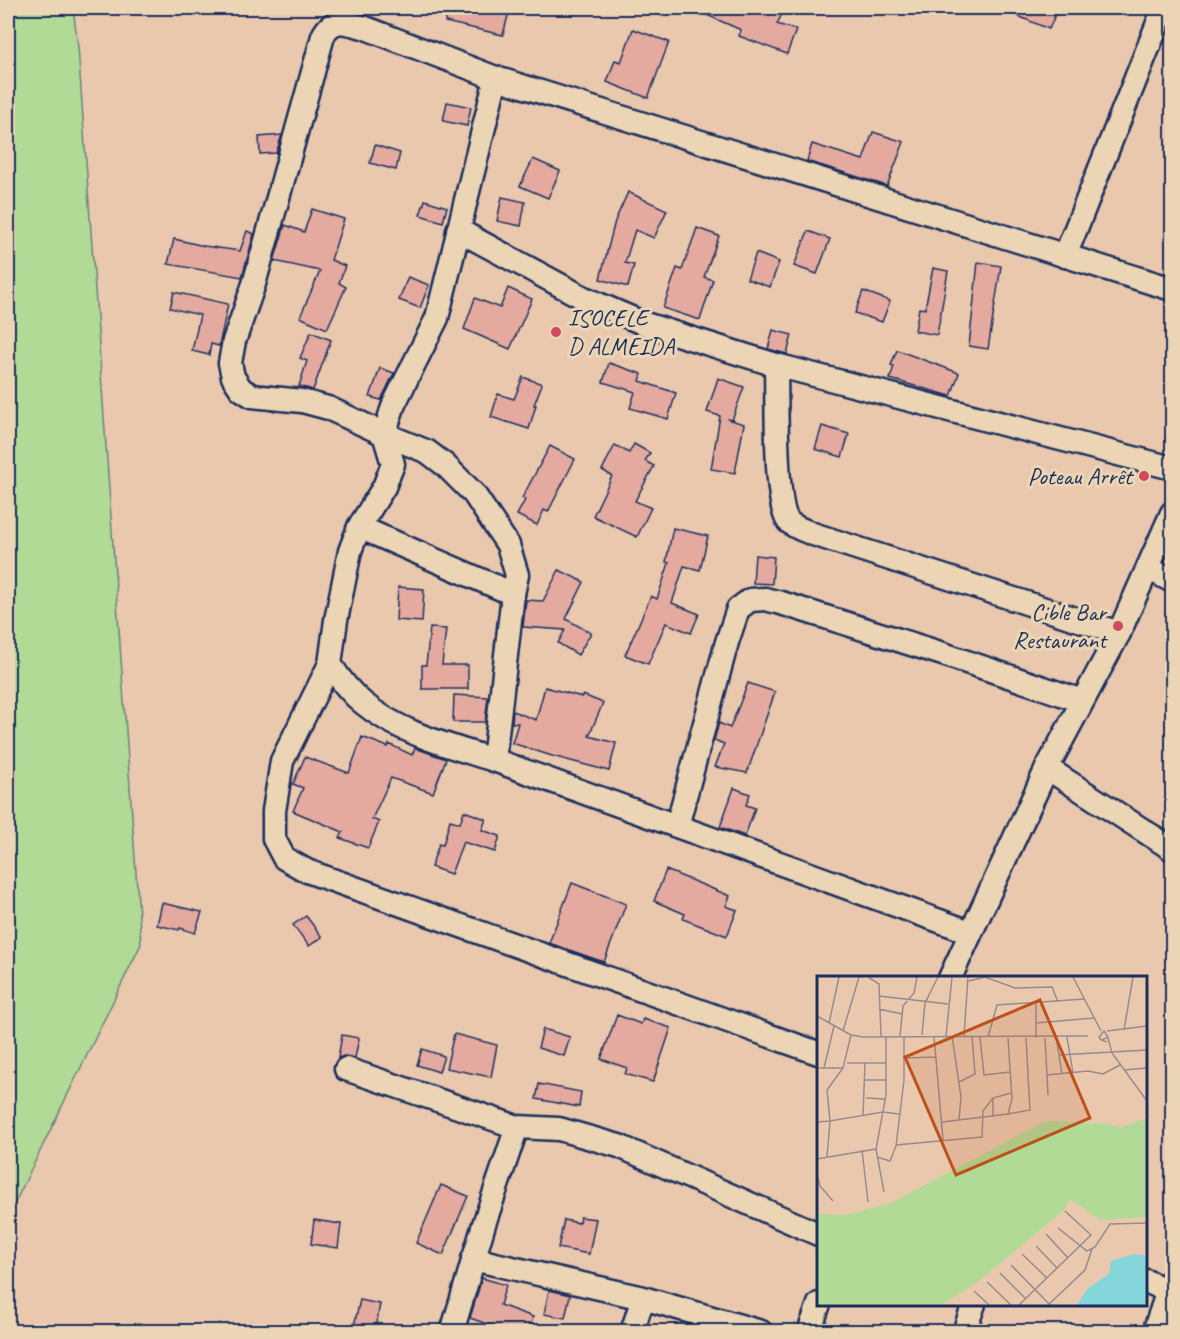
<svg xmlns="http://www.w3.org/2000/svg" width="1180" height="1339" font-family="Caveat,sans-serif">
  <style>
    .green { fill: #b1da96; stroke: #66847a; stroke-width: 1.5 }
    .building { fill: #e4aaa0; stroke: #1b2f5e; stroke-width: 1.5 }
    .lines { fill: none; stroke-linecap: round; stroke-linejoin: round }
    .street-casing { stroke: #1b2f5e; stroke-width: 27 }
    .street { stroke: #ebd5b4; stroke-width: 22 }
    .poi-dot { fill: #d1495b; stroke: #ebd5b4; stroke-width: 2 }
    .labels { text-anchor: middle; dominant-baseline: central; stroke-width: 6; stroke-linejoin: round; paint-order: stroke }
    .poi-label { font-size: 24px; fill: #1b2f5e; stroke: #ebd5b4; text-anchor: end }
    .inset-road { fill: none; stroke: #978b8e; stroke-width: 1.5 }
    .view { fill: #bf511c; fill-opacity: 0.15; stroke: #bf511c; stroke-width: 3 }
    .inset-edge { fill: none; stroke: #1b2f5e; stroke-width: 3 }
  </style>
  <rect width="100%" height="100%" fill="#e9c8ae"/>
  <filter id="ink" filterUnits="userSpaceOnUse"><feTurbulence type="fractalNoise" baseFrequency=".0167" numOctaves="2"/><feDisplacementMap in="SourceGraphic" scale="12" xChannelSelector="R" yChannelSelector="G"/><feConvolveMatrix kernelMatrix="1 2 1 2 8 2 1 2 1" color-interpolation-filters="sRGB"/></filter>
  <g filter="url(#ink)">
    <!-- green -->
    <polygon class="green" points="8,8 73,8 78,47 141,944 8,1217"/>
    <!-- building -->
    <g class="building">
      <polygon points="448,8 510,8 503,35 445,22"/>
      <polygon points="691,8 785,8 777,24 796,30 787,54 739,36 741,30"/>
      <polygon points="998,8 1058,8 1049,29"/>
      <polygon points="633,29 669,42 648,98 607,82 615,60 621,62"/>
      <polygon points="447,102 471,107 467,126 443,121"/>
      <polygon points="873,132 904,142 887,186 807,161 812,144 863,160"/>
      <polygon points="282,135 276,153 260,154 259,137"/>
      <polygon points="375,145 400,153 396,170 370,163"/>
      <polygon points="533,159 560,171 548,198 520,186"/>
      <polygon points="628,192 667,210 654,238 635,230 625,263 634,265 628,287 600,279 615,221"/>
      <polygon points="502,197 525,202 521,226 497,221"/>
      <polygon points="425,200 447,207 443,222 420,215"/>
      <polygon points="312,209 344,219 331,260 345,266 339,283 346,287 327,329 300,317 320,271 274,261 285,225 304,232"/>
      <polygon points="697,228 719,236 704,277 713,280 700,320 663,308 677,268 682,270"/>
      <polygon points="247,231 254,234 242,277 168,264 174,239 204,246 240,251"/>
      <polygon points="808,231 830,239 817,274 794,266"/>
      <polygon points="756,253 779,262 770,287 747,279"/>
      <polygon points="978,262 1001,266 988,349 969,346"/>
      <polygon points="933,268 948,271 937,335 915,331 919,308 925,309"/>
      <polygon points="408,277 429,285 420,308 399,300"/>
      <polygon points="508,288 532,299 510,349 464,329 475,298 500,308"/>
      <polygon points="863,291 890,301 882,322 855,313"/>
      <polygon points="174,292 228,304 219,346 211,344 209,355 192,351 200,315 170,308"/>
      <polygon points="773,330 792,335 787,354 768,349"/>
      <polygon points="311,332 331,340 313,390 299,386 307,361 300,358"/>
      <polygon points="897,350 959,373 951,396 890,379 894,366 891,365"/>
      <polygon points="609,363 642,374 640,381 676,393 668,419 630,408 635,392 603,382"/>
      <polygon points="380,368 394,373 381,400 370,397"/>
      <polygon points="523,377 542,384 534,405 536,405 529,429 491,417 498,394 514,399"/>
      <polygon points="718,378 744,387 732,420 727,419 744,424 735,473 711,469 720,416 707,412"/>
      <polygon points="822,426 849,434 842,457 815,449"/>
      <polygon points="634,444 650,453 645,461 654,466 635,501 651,508 637,537 593,516 612,476 602,470 615,445 629,453"/>
      <polygon points="550,446 575,459 548,512 544,510 537,525 517,515 525,500 522,498"/>
      <polygon points="673,528 708,536 700,570 684,566 672,603 699,614 691,633 666,623 648,664 625,655 651,596 657,599 669,563 666,562"/>
      <polygon points="755,555 774,557 772,584 753,583"/>
      <polygon points="559,570 584,582 566,619 591,633 578,655 558,643 565,630 523,627 526,600 543,601"/>
      <polygon points="398,587 424,589 422,622 396,620"/>
      <polygon points="430,628 446,629 442,665 468,665 468,689 422,689 422,665 426,665"/>
      <polygon points="748,683 775,692 747,773 715,767 724,744 714,740 719,723 730,728"/>
      <polygon points="545,687 582,697 583,695 603,703 589,736 616,743 609,771 552,756 512,743 518,723 512,723 513,711 536,720"/>
      <polygon points="454,695 488,697 485,722 453,722"/>
      <polygon points="362,737 388,747 389,744 412,755 415,748 446,759 433,793 391,778 372,819 379,822 368,848 340,838 343,832 293,811 303,788 293,784 305,757 349,773"/>
      <polygon points="734,788 750,794 746,805 755,808 745,836 720,827"/>
      <polygon points="464,811 486,819 482,830 500,836 495,852 463,842 451,874 431,867 439,844 443,845 450,820 460,823"/>
      <polygon points="666,870 730,896 726,906 737,910 727,936 683,919 685,914 654,901"/>
      <polygon points="572,883 626,904 604,962 549,943"/>
      <polygon points="162,903 202,912 195,933 180,928 179,930 157,925"/>
      <polygon points="306,916 322,937 309,946 293,925"/>
      <polygon points="617,1015 641,1024 643,1019 671,1028 653,1082 625,1074 627,1068 601,1059"/>
      <polygon points="543,1029 570,1037 564,1056 538,1048"/>
      <polygon points="454,1034 497,1045 491,1077 446,1068"/>
      <polygon points="342,1035 359,1038 355,1058 344,1056 338,1058"/>
      <polygon points="422,1049 444,1056 439,1072 417,1065"/>
      <polygon points="539,1084 581,1092 579,1107 536,1099"/>
      <polygon points="441,1185 468,1196 443,1255 416,1243"/>
      <polygon points="580,1217 596,1219 589,1254 558,1248 564,1220 579,1223"/>
      <polygon points="314,1220 341,1224 338,1248 311,1244"/>
      <polygon points="482,1278 506,1285 500,1305 533,1317 528,1332 510,1332 470,1318"/>
      <polygon points="549,1290 570,1295 565,1318 544,1314"/>
      <polygon points="360,1300 380,1304 375,1331 354,1326"/>
    </g>
    <g class="lines">
      <!-- street casing -->
      <g class="street-casing">
        <g id="street">
          <path d="M496,78L437,318L394,404L384,434L393,464L384,487L359,527L350,551L336,620L330,664C339,678 349,692 363,703C399,733 450,746 494,760L970,932"/>
          <polyline points="458,230 582,297 645,324 776,365 1172,468"/>
          <polyline points="1065,256 1164,8"/>
          <path d="M776,365C777,394 774,502 788,521C793,527 806,531 813,534L1119,633"/>
          <polyline points="359,527 513,594 494,760"/>
          <polyline points="1148,568 1172,581"/>
          <path d="M513,594L517,575L508,545L474,494L445,465L428,452L384,434L328,408L302,401L252,396L241,389L233,377L230,363L234,341L254,284L323,36C332,17 346,22 363,27L496,78L1172,289"/>
          <polyline points="330,664 282,761 274,811 274,839 284,858 307,871 818,1053"/>
          <polyline points="1047,768 1172,849"/>
          <polyline points="677,826 727,642 738,609 750,600 765,599 781,603 943,654 1082,701"/>
          <polyline points="950,978 1047,768 1119,633 1172,513"/>
          <polyline points="346,1069 517,1127 559,1129 619,1146 818,1234"/>
          <polyline points="473,1259 643,1298 761,1332"/>
          <polyline points="1146,1281 1168,1291"/>
          <polyline points="452,1332 484,1224 517,1127"/>
          <polyline points="632,1332 643,1298"/>
          <polyline points="809,1332 819,1304"/>
          <polyline points="964,1332 974,1304"/>
          <polyline points="1154,1332 1172,1279"/>
        </g>
      </g>
      <!-- street -->
      <use href="#street" class="street"/>
    </g>
  </g>
  <!-- markers -->
  <g class="poi-dot">
    <circle cx="556" cy="332" r="6"/>
    <circle cx="1144" cy="476" r="6"/>
    <circle cx="1118" cy="626" r="6"/>
  </g>
  <g class="labels">
    <!-- poi labels -->
    <g class="poi-label">
      <text x="568" y="318" text-anchor="start">ISOCELE<tspan x="568" dy="28">D ALMEIDA</tspan></text>
      <text x="1132" y="476">Poteau Arrêt</text>
      <text x="1106" y="612">Cible Bar<tspan x="1106" dy="28">Restaurant</tspan></text>
    </g>
  </g>
  <!-- overview -->
  <g transform="translate(817 976)">
    <rect width="330" height="330" fill="#e9c8ae"/>
    <path d="M330,142V241L284,244L253,223L248,233L162,305L124,329H0V238L29,239L74,227L228,145L291,148L303,152Z" fill="#b1da96"/>
    <path d="M317,278L330,280V329H260L271,312L292,298L294,285Z" fill="#84d6da"/>
    <path class="inset-road" d="M51,1L62,8L64,60M256,1L284,55M152,5L168,1L198,12L235,11L241,26M62,20L131,28M219,27V62M62,33L85,38M0,40L34,59L46,61L271,60M12,47L22,1M219,47L277,42M307,54L316,1M26,55L42,1M290,55L330,50M105,59L108,27L121,1M83,60L86,30L97,17L100,1M117,60L126,164M129,60L135,1M135,60L144,121L142,144M147,60L151,1M163,61L167,99L193,96M171,61L180,29L267,23M239,61L245,98M250,61L256,97M228,62L231,119M291,62L295,77L330,125M285,64L291,61L287,55L282,61L284,64H285L287,65L290,66M242,79L330,74M87,82L119,81M30,87H69M0,92H26L34,59M7,92L17,50M26,92L10,114L13,145L66,136L82,138M307,94L330,92M230,99L271,95L286,98L303,89M47,104H69M142,106L158,98L155,60M49,122L68,123M191,138L213,134L209,62M46,139L48,87M176,141V122L194,117M0,146L13,145L10,181M125,146L191,138L195,123L191,62M79,169L165,161L166,135L176,122M45,174L51,226M60,181L73,185L79,170L87,104V60M0,183L59,173M0,198L3,210L16,225M67,216L59,173L69,119V60M241,252L270,275L278,271L293,248L330,247M229,258L251,282M219,270L240,292M205,278L230,302M194,289L233,329M183,297L209,323M170,306L194,329M157,315L172,329M202,329L274,259L248,235M231,329L268,294L275,273"/>
    <path class="view" d="M223,24L273,142L139,199L88,81Z"/>
    <rect width="330" height="330" class="inset-edge"/>
  </g>
  <!-- margin -->
  <rect width="1180" height="1339" fill="none" stroke="#ebd5b4" stroke-width="30"/>
  <rect x="15" y="15" width="1150" height="1309" fill="none" stroke="#1b2f5e" stroke-width="2" filter="url(#ink)"/>
</svg>
